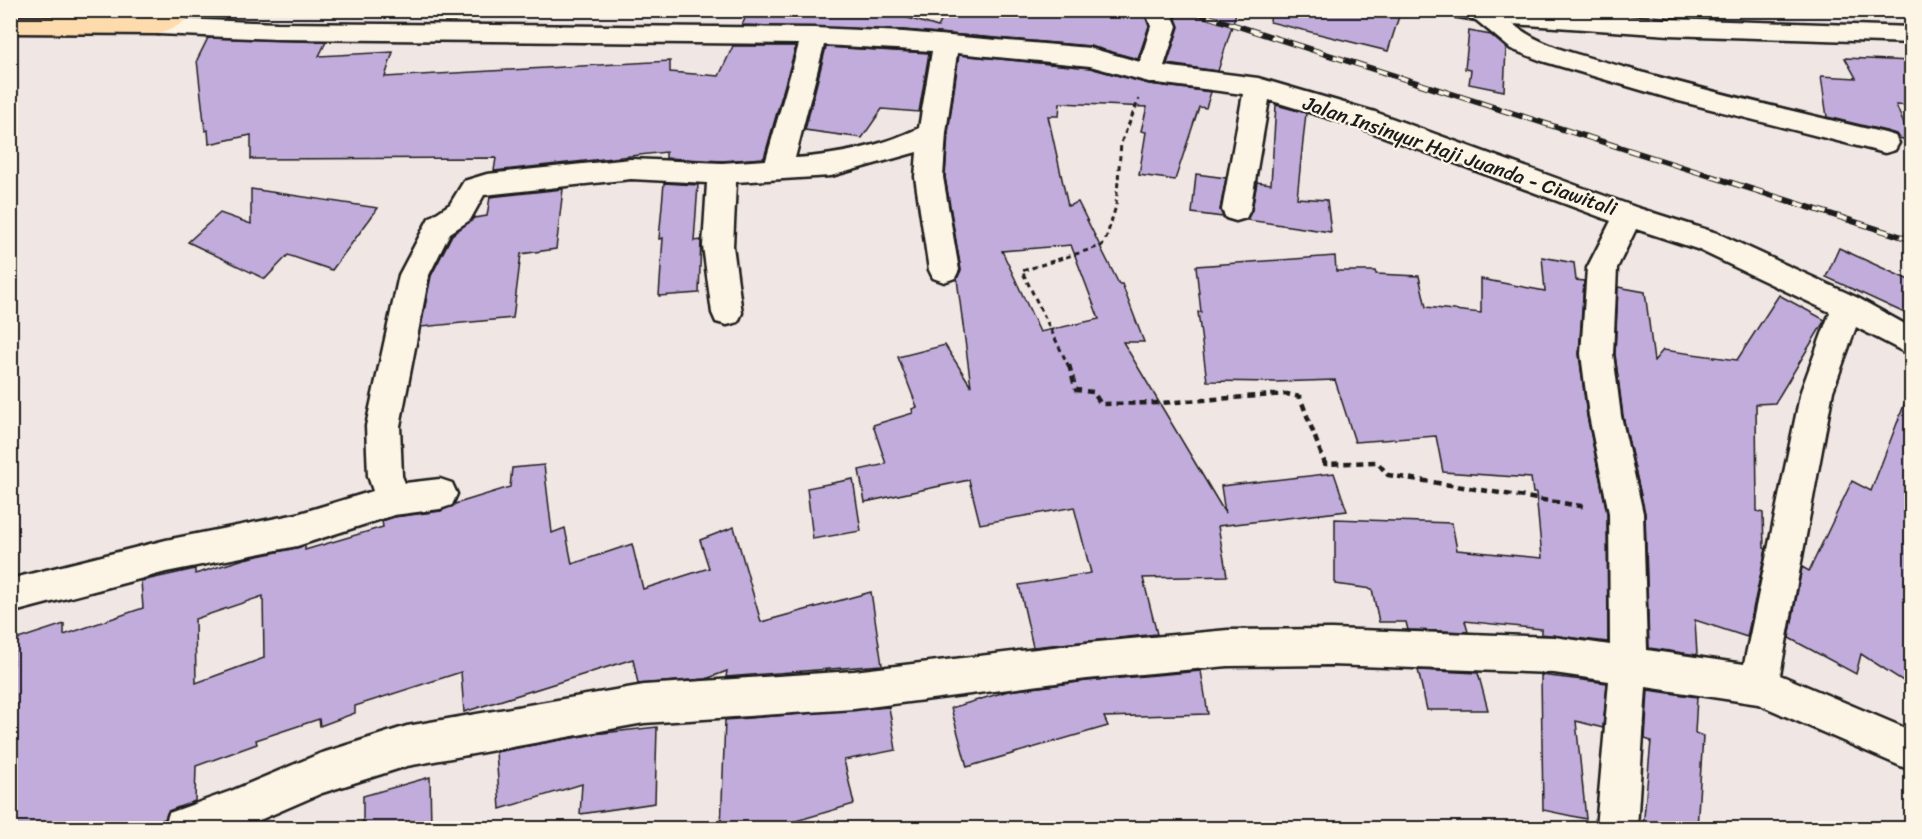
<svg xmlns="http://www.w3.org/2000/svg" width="1922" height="839" font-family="Sriracha,sans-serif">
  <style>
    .building { fill: #c1acdb; stroke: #1c1c1c; stroke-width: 1.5; fill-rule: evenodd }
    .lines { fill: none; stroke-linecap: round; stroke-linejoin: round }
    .minor-casing { stroke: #1c1c1c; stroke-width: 5 }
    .major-casing { stroke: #1c1c1c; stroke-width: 5 }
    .path-far1 { stroke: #1c1c1c; stroke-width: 3; stroke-dasharray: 5 4; stroke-linecap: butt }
    .path { stroke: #1c1c1c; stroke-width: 4.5; stroke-dasharray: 7 5; stroke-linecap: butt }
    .minor { fill: #fcf5e5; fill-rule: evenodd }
    .major { fill: #fedbac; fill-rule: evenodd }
    .rail-casing { stroke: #1c1c1c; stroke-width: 6 }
    .rail { stroke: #fcf5e5; stroke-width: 4; stroke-dasharray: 11; stroke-linecap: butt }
    .labels { text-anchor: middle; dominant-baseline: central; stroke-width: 4.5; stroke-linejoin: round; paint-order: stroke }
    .street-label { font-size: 20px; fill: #1c1c1c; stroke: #fcf5e5 }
  </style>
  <rect width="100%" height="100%" fill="#f0e6e3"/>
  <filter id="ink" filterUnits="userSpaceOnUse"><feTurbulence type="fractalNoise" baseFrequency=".0167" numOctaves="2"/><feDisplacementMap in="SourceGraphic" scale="12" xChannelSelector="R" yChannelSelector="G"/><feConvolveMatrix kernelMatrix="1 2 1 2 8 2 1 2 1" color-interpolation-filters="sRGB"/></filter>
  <g filter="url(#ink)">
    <!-- building -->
    <g class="building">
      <polygon points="749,10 882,10 938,27 947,10 1143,10 1149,26 1138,59 1090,46 904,30 742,25"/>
      <polygon points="1173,10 1237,10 1218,71 1167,64 1179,27"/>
      <polygon points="1271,10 1401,10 1388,51 1270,22"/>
      <polygon points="1469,31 1491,35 1506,48 1504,91 1469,84 1471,70 1465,69"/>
      <polygon points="208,38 326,42 319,56 393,52 385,77 670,61 670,72 719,76 733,46 796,46 764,158 722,161 666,158 666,152 494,171 496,158 251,159 251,135 209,144 208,130 205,131 197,60"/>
      <polygon points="826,47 929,53 919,112 882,109 862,138 805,130"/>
      <path d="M959,55L1090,68L1149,84L1211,92L1206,108L1199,107L1175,180L1139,175L1146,132L1141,131L1147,107L1060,103L1059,116H1048L1068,206L1078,202L1119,284H1122L1144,342H1123L1225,513L1221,486L1334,473L1347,511L1218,526L1227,576L1143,578L1157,634L1033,647L1019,585L1091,573L1074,507L980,524L969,480L865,502L859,470L886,464L873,425L913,413L912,409L917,407L898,357L945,345L971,386L957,279L961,270L945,177L948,133ZM1071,245L1099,319L1040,332L1002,251Z"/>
      <polygon points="1845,58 1911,61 1911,106 1896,105 1911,141 1899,138 1896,134 1886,131 1827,117 1821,76 1856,78"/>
      <polygon points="1276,105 1306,113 1297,198 1327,200 1331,232 1247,220 1252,210 1257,182 1271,184"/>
      <polygon points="1196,174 1226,178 1220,210 1223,217 1192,213"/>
      <polygon points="664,183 698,185 694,241 701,240 699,293 659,296 663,238 659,239"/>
      <polygon points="251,189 378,208 332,270 288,255 265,279 188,242 220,213 251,224"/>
      <polygon points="563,189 556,249 521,254 513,318 421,327 431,276 452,235 474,218 487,216 490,197"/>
      <polygon points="1839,248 1911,281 1911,316 1826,277"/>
      <polygon points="1335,256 1336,271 1375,271 1376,274 1419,276 1426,307 1481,313 1481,279 1545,291 1542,257 1574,263 1576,280 1584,281 1579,354 1587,416 1607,513 1608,642 1541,634 1541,629 1465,621 1468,632 1408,630 1406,622 1379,622 1372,589 1335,584 1335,519 1452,523 1457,550 1542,558 1536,493 1533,493 1531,478 1443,472 1436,436 1355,442 1335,380 1275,382 1207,381 1198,312 1201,312 1196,266"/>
      <polygon points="1618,287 1645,292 1654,361 1663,350 1737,360 1779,295 1825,320 1775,403 1756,404 1757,511 1763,513 1764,548 1766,549 1747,637 1695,620 1697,655 1649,648 1645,513 1623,416 1615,354"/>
      <polygon points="1909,392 1911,393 1911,686 1861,654 1856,674 1789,638 1802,567 1809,571 1852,481 1871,491"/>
      <path d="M544,465L552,533L565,528L572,564L632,544L643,589L709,568L700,540L734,527L761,622L871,592L882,665L726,677L727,671L706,679L638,684L633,659L464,712L461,672L355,706V713L320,726L319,719L256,740L257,744L196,766L195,801L168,811L165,819L136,828H10V697L15,640L64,624V635L143,608L141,581L195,569V574L244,559L305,546V550L383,527L382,521L394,517L441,511L455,504L510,487L512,468ZM263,596L264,658L196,683L195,619Z"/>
      <polygon points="853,479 861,531 813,539 807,488"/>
      <polygon points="1418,670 1478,673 1488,710 1427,710"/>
      <polygon points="1201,671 1208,714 1104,717 1108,726 967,767 951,708 1008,691 1087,681"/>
      <polygon points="1541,675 1607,683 1603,728 1576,721 1586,819 1543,810"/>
      <polygon points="1648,690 1697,697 1695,733 1703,736 1697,828 1643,828 1651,741 1645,739"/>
      <polygon points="889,707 896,750 844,760 854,804 772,828 721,828 725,720"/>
      <polygon points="657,727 655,803 580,814 582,784 500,809 496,752 594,734"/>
      <polygon points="430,777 431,828 363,828 363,796"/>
    </g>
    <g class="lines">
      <!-- minor casing -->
      <g class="minor-casing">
        <g id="minor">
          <path d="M1145,10H1170L1177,26L1164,66L1258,78L1375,112L1638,208L1717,233L1858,298L1912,328V356L1856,327L1833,391L1780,675L1912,731V771L1758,704L1646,687L1637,828H1596L1609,681L1554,673L1331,665L1228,666L1087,679L854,709L644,723L407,766L322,793L241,828H164L169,813L231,791L319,754L407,726L644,685L854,671L1087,643L1228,630L1331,629L1554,637L1610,645L1609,513L1589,416L1581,354L1587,268L1611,221L1355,126L1269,100L1250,210L1246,218L1236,221L1226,218L1222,210L1243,94L1149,82L1090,66L957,53L946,133L943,177L959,270L955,278L944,282L933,278L929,270L915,177L917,152L831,176L736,182L733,246L742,313L738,322L727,325L716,322L712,313L703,246L707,183L631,179L484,195L470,220L450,233L429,275L400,426L402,476L405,483L440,479L452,483L457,494L452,505L440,509L394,515L297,546L166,572L10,613V579L166,540L297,514L373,491L368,476L366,426L399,275L429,218L450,204L464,181L487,174L631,159L722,163L766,160L799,44L277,39L158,34L149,32L145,26L149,20L158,18L277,23L814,28L904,32L1090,48L1140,62L1151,26ZM824,45L932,51L919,128C879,147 839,155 795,158ZM1636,229L1697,249L1830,312L1801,391L1744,664L1647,650L1643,513L1621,416L1613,354L1617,268Z"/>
          <path d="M1449,10H1534L1669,19L1912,27V43L1669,35L1513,24C1544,49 1585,56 1623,67C1709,92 1797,112 1885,133L1895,136L1899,143L1895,150L1885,153L1675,100L1542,61L1511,49L1476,20L1452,16Z"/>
        </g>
      </g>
      <!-- major casing -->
      <g class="major-casing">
        <path id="major" d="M164,10H194C187,22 171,31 158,34L10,33V17L153,18Z"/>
      </g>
      <!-- path-far1 -->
      <polyline class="path-far1" points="1069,367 1022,271 1101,246 1105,242 1116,206 1121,143 1139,99"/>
      <!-- path -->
      <polyline class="path" points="1069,365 1076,390 1093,392 1101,404 1160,403 1287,394 1300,397 1325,464 1377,462 1388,475 1587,507"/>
      <!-- minor -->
      <use href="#minor" class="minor"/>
      <!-- major -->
      <use href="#major" class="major"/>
      <!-- rail casing -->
      <g class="rail-casing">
        <polyline id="rail" points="1187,10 1912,240"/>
      </g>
      <!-- rail -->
      <use href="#rail" class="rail"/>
    </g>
  </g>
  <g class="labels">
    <!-- street labels -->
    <g class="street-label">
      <text transform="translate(1460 156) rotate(19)">Jalan Insinyur Haji Juanda - Ciawitali</text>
    </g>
  </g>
  <!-- margin -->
  <rect width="1922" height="839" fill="none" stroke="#fcf5e5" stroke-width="36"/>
  <rect x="18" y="18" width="1886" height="803" fill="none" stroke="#1c1c1c" stroke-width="2" filter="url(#ink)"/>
</svg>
